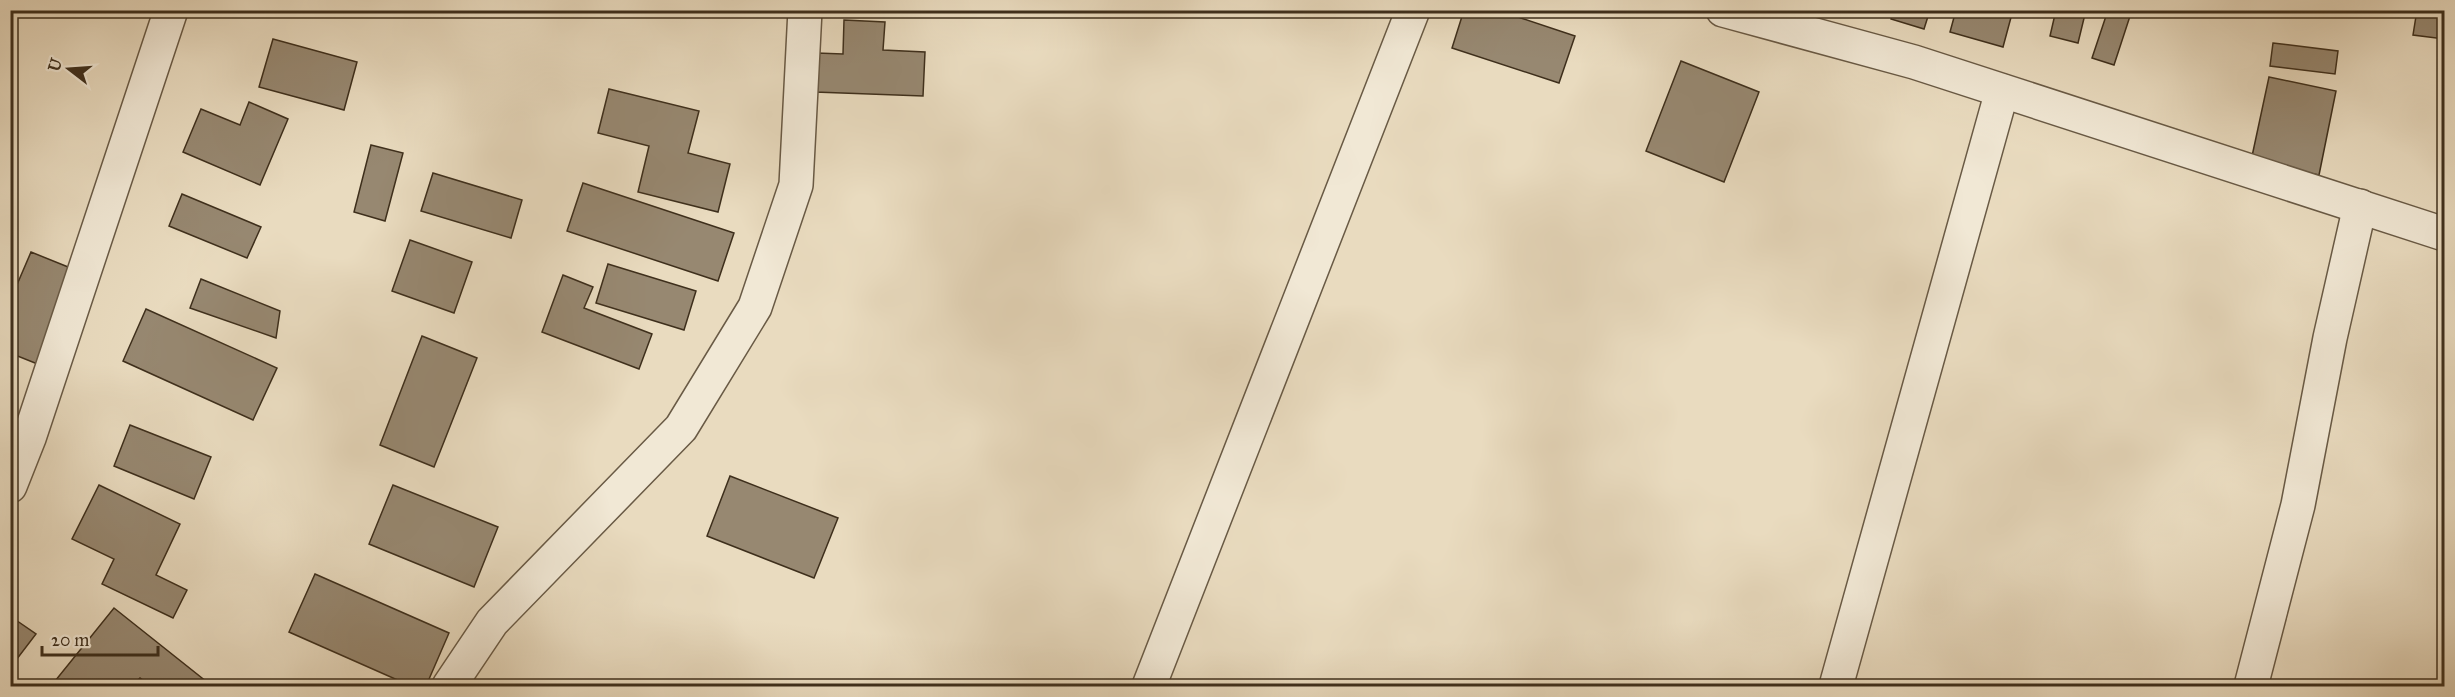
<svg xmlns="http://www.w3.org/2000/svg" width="2455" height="697" font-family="'IM FELL Great Primer',serif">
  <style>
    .building { fill: #978871; stroke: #3e2f1c; stroke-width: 1.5 }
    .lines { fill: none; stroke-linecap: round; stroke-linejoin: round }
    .minor-casing { stroke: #695a45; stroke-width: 36 }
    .minor { stroke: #f1e8d5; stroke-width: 33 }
  </style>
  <rect width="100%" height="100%" fill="#e9dbbf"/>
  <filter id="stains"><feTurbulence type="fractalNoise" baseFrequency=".00333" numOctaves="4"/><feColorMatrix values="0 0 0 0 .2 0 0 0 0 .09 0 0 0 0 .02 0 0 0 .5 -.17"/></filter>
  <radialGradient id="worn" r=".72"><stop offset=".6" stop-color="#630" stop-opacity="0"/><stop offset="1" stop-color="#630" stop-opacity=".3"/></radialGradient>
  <!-- building -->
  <g class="building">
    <polygon points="619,10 656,10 655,17"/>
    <polygon points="670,10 736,10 736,11 670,12"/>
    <polygon points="1464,10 1497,10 1575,36 1559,83 1452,48"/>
    <polygon points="1893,10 1930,10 1924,29 1891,19"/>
    <polygon points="1956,10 2013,10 2003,47 1950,32"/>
    <polygon points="2056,10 2086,10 2078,43 2050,36"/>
    <polygon points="2108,10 2132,10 2114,65 2092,58"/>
    <polygon points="2417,10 2444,10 2444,39 2413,35"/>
    <polygon points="844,20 885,22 883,50 925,52 923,96 815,92 817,53 843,54"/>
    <polygon points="273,39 357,62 344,110 259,87"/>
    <polygon points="2273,43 2338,51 2335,74 2270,66"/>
    <polygon points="1681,61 1759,92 1724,182 1646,151"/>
    <polygon points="2269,77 2336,91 2319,175 2251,161"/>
    <polygon points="609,89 699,111 688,153 730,164 718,212 638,192 649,146 598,133"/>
    <polygon points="249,102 288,119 260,185 183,152 201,109 240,125"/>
    <polygon points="371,145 403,153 385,221 354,212"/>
    <polygon points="433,173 522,200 511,238 421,211"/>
    <polygon points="583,183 734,233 718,281 567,231"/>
    <polygon points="182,194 261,227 247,258 169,226"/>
    <polygon points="410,240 472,262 454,313 392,291"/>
    <polygon points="31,252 78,271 40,365 10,353 10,301"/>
    <polygon points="608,264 696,291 684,330 596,303"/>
    <polygon points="563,275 593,287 584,308 652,334 639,369 542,332"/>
    <polygon points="201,279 280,311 276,338 190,308"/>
    <polygon points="146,309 277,368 253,420 123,361"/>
    <polygon points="422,336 477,358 434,467 380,445"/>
    <polygon points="130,425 211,457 194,499 114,466"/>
    <polygon points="730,476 838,518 814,578 707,536"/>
    <polygon points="99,485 180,524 156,575 187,590 173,618 102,584 114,559 72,539"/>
    <polygon points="393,485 498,527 474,587 369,544"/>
    <polygon points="315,574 449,633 426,686 411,686 289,632"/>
    <polygon points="114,608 212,686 151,686 140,678 132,686 51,686"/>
    <polygon points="10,616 36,634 10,668"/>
  </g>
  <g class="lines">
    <!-- minor casing -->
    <g class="minor-casing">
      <g id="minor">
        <polyline points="1723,10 1914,62 2444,234"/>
        <polyline points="10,486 29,438 171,10"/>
        <polyline points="449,686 492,622 681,428 755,307 796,185 805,10"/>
        <polyline points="1149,686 1413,10"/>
        <polyline points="1836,686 2002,91"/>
        <polyline points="2251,686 2298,505 2330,338 2360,206"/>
      </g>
    </g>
    <!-- minor -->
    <use href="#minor" class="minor"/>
  </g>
  <!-- margin -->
  <rect width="2455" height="697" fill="none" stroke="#e9dbbf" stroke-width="36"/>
  <rect x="12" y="12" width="2431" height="673" fill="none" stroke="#3e2f1c" stroke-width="3"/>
  <rect x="18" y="18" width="2419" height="661" fill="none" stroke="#3e2f1c" stroke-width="1.5"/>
  <!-- north arrow -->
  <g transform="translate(69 69) rotate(287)" stroke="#f1e8d5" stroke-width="4.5" paint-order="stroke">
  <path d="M0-4.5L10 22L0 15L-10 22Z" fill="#3e2f1c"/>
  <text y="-9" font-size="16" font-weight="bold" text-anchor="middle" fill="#3e2f1c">U</text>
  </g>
  <!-- scale -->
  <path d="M42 646v9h116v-9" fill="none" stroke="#3e2f1c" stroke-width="3"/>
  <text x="51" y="646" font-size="18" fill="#3e2f1c" stroke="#f1e8d5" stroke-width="4.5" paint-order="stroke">20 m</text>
  <rect width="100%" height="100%" filter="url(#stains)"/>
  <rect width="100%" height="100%" fill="url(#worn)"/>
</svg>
